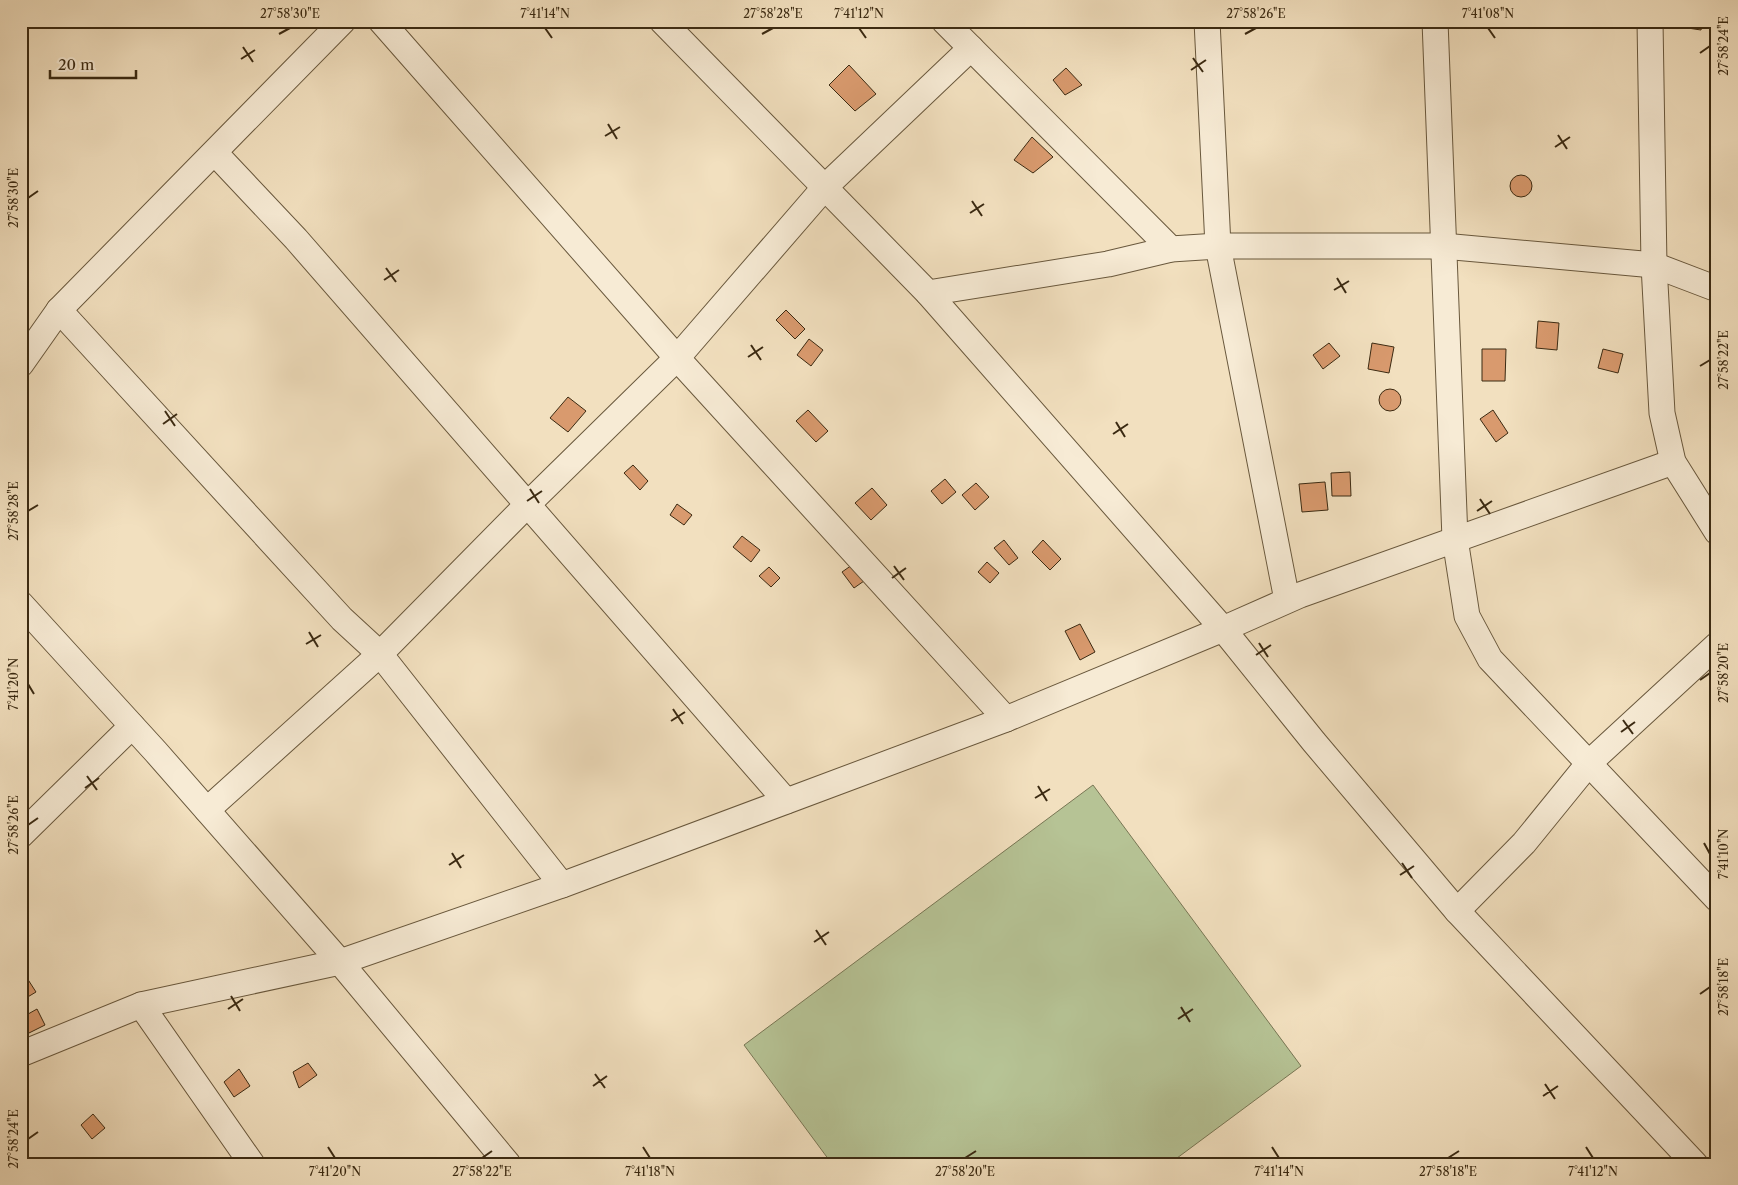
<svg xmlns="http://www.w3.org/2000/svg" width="1738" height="1185" font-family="'Libre Caslon Text',serif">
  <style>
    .green { fill: #b6c395; stroke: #787654 }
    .building { fill: #d99a6e; stroke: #3b2a12 }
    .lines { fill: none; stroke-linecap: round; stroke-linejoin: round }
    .street-casing { stroke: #69583d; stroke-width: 27 }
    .street { stroke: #f7ebd5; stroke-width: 25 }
    .ticks { fill: none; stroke: #3b2a12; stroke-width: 2 }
    .neatline { fill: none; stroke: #3b2a12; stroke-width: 2 }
    .ticks-label { font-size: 12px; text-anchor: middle; fill: #3b2a12 }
  </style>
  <rect width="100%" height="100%" fill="#f2e0bf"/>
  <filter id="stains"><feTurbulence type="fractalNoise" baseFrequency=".004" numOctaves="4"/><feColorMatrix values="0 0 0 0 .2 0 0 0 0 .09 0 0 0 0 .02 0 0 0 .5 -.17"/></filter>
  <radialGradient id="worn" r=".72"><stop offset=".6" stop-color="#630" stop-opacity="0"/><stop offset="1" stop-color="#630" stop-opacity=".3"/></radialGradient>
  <!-- green -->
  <polygon class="green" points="1093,785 1301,1066 1169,1164 832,1164 744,1045"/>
  <!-- building -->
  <g class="building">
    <polygon points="1329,21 1365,21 1365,27 1329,25"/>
    <polygon points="1682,21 1703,21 1701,30 1681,27"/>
    <polygon points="849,65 876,94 855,111 829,85"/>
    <polygon points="1066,68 1082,85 1065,95 1053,80"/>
    <polygon points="1032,137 1053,157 1033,173 1014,160"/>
    <circle cx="1521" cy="186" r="11"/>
    <polygon points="786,310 805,329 795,339 776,320"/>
    <polygon points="1538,321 1559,323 1557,350 1536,348"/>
    <polygon points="809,339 823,350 811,366 797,355"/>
    <polygon points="1329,343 1340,356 1323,369 1313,355"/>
    <polygon points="1372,343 1394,347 1389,373 1368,369"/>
    <polygon points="1482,349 1506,349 1505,381 1482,381"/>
    <polygon points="1603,349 1623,354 1618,373 1598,368"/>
    <circle cx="1390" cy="400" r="11"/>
    <polygon points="568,397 586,411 568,432 550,418"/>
    <polygon points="808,410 828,431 816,442 796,421"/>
    <polygon points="1493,410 1508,433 1496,442 1480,419"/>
    <polygon points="633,465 648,481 640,490 624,473"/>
    <polygon points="1350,472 1351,496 1332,496 1331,473"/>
    <polygon points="945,479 956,492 942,504 931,491"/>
    <polygon points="1325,482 1328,510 1302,512 1299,484"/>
    <polygon points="976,483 989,497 975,510 962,495"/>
    <polygon points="872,488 887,505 871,520 855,503"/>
    <polygon points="677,504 692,515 684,525 670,515"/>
    <polygon points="742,536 760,550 751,562 733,547"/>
    <polygon points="1004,540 1018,558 1009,565 994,548"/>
    <polygon points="1043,540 1061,559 1050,570 1032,552"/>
    <polygon points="987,562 999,573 990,583 978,572"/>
    <polygon points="852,565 864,581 854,588 842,572"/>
    <polygon points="769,567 780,578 771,587 759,576"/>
    <polygon points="1080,624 1095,652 1080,660 1065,631"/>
    <polygon points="27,978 36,992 21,1001 21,982"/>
    <polygon points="37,1009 45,1025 25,1035 21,1027 21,1018"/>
    <polygon points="308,1063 317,1075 299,1088 293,1072"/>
    <polygon points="239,1069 250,1086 234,1097 224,1082"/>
    <polygon points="93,1114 105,1128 92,1139 81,1125"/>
  </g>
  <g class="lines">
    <!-- street casing -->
    <g class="street-casing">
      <g id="street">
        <polyline points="381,21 677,358 1006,719"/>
        <polyline points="662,21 928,293 1108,264 1171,249 1218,246 1443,246 1654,265 1717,289"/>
        <polyline points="944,21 1171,249"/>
        <polyline points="1207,21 1218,246 1287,600"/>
        <polyline points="1435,21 1455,539 1467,616 1490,659 1717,899"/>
        <polyline points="1650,21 1654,265 1662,413 1673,462 1717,532"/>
        <polyline points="215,153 296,239 786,801"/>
        <polyline points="928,293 1223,629 1314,742 1457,911 1695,1164"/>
        <polyline points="59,310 342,619 380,654 562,885"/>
        <polyline points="21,364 59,310 343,21"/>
        <polyline points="21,604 156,752 340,962 508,1164"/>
        <polyline points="207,810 380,654 528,504 677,358 825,187 971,48"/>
        <polyline points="21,835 132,726"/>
        <polyline points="1457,911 1524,843 1589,763 1717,645"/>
        <polyline points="141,1005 252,1164"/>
        <polyline points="21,1054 141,1005 340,962 562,885 1006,719 1223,629 1300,595 1673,462"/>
      </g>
    </g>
    <!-- street -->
    <use href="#street" class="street"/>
  </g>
  <!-- ticks -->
  <path class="ticks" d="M545,28L552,38M859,28L866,38M1488,28L1495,38M279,34L290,28M762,34L773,28M1245,34L1256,28M243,47L253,62M1700,53L1710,46M1193,58L1203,72M241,59L255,50M1191,70L1206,60M608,124L617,139M1558,135L1567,149M605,136L620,127M1555,147L1570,137M28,198L38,191M972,201L982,216M970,213L984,204M386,268L396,282M1337,278L1346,293M384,280L399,270M1334,290L1349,281M751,345L761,360M748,357L763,347M1700,366L1710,360M165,411L175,426M1116,422L1125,437M163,424L177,414M1113,434L1128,424M530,489L539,503M1480,499L1490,514M527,501L542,491M28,511L38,505M1477,511L1492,501M894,566L904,580M892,578L906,568M309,632L318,647M1259,643L1268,657M306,644L321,635M1256,655L1271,645M1700,680L1710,673M28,684L34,694M673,709L683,724M1623,720L1633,734M671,721L685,712M1621,732L1635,722M87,776L97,790M1038,786L1047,801M85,788L99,778M1035,798L1050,789M28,825L38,818M1704,843L1710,854M452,853L461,868M1402,863L1412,878M449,865L464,855M1400,875L1414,866M816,930L826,945M814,942L829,932M1700,994L1710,987M231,996L240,1011M1181,1007L1190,1022M228,1009L243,999M1178,1019L1193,1009M595,1074L605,1088M1545,1084L1555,1099M593,1086L607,1076M1543,1096L1558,1086M28,1139L38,1132M328,1147L335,1158M643,1147L650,1158M1272,1147L1279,1158M1586,1147L1593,1158M482,1158L492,1151M965,1158L976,1151M1448,1158L1459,1151"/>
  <!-- margin -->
  <rect width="1738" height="1185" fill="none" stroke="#f2e0bf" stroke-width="55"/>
  <!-- scale -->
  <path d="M50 70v8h86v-8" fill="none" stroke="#3b2a12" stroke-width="2.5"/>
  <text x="58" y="70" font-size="15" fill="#3b2a12" stroke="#f7ebd5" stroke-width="4" paint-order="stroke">20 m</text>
  <rect x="28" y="28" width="1682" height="1130" class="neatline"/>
  <g class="ticks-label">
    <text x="290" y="18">27°58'30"E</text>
    <text x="545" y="18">7°41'14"N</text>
    <text x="773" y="18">27°58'28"E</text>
    <text x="859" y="18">7°41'12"N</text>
    <text x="1256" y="18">27°58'26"E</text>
    <text x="1488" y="18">7°41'08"N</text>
    <text transform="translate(1724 46) rotate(-90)" y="4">27°58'24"E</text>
    <text transform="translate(14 198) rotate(-90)" y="4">27°58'30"E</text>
    <text transform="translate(1724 360) rotate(-90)" y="4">27°58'22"E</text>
    <text transform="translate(14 511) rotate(-90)" y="4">27°58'28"E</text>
    <text transform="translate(1724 673) rotate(-90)" y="4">27°58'20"E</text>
    <text transform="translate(14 684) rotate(-90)" y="4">7°41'20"N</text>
    <text transform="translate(14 825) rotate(-90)" y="4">27°58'26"E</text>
    <text transform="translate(1724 854) rotate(-90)" y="4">7°41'10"N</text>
    <text transform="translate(1724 987) rotate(-90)" y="4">27°58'18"E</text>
    <text transform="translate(14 1139) rotate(-90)" y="4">27°58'24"E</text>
    <text x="335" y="1176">7°41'20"N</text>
    <text x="482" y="1176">27°58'22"E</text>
    <text x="650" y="1176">7°41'18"N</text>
    <text x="965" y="1176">27°58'20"E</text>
    <text x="1279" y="1176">7°41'14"N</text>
    <text x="1448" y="1176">27°58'18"E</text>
    <text x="1593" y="1176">7°41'12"N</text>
  </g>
  <rect width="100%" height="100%" filter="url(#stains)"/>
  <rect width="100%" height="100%" fill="url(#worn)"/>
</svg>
